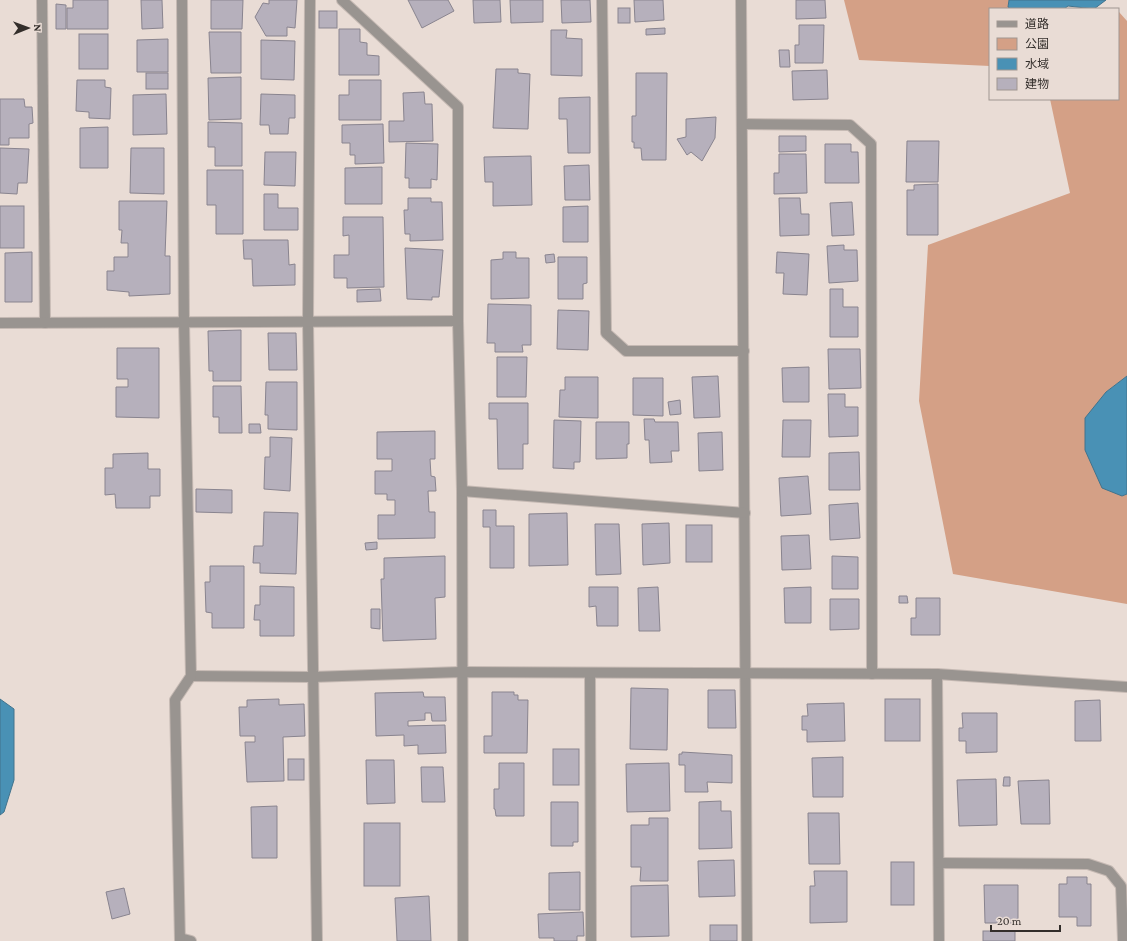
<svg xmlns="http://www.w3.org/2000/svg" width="1127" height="941" font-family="'Crimson Pro','Noto Sans JP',serif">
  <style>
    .green { fill: #d4a086 }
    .water { fill: #4991b5; stroke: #42738c }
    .building { fill: #b6b0bc; stroke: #89848f }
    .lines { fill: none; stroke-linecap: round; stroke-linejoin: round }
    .minor-casing { stroke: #c5b9b3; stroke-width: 12 }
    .minor { stroke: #999490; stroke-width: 10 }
  </style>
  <rect width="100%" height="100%" fill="#e9dcd5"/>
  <!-- green -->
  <g class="green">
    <polygon points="844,0 1009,0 1008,7 1011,9 990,9 990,66 859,60"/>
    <polygon points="1119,12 1127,21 1127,376 1106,392 1122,496 1127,494 1127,604 953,574 919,401 928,245 1070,193 1050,99 1118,99"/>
  </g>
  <!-- water -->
  <g class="water">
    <polygon points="1009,0 1106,0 1094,9 1068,6 1064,9 1011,9 1008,7"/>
    <polygon points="1127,376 1127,494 1122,496 1102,488 1085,450 1085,418 1106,392"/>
    <polygon points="0,699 14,709 14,780 4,812 0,815"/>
  </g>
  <!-- building -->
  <g class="building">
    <polygon points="73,0 108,0 108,29 67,29 67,8 73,8"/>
    <polygon points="141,0 162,0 163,28 142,29"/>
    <polygon points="211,0 243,0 242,29 211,29"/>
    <polygon points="269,0 297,0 295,28 287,27 287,36 266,36 255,17 263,3 269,4"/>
    <polygon points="408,0 448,0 454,11 422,28"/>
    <polygon points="473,0 500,0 501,22 474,23"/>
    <polygon points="510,0 543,0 543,22 511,23"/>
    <polygon points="561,0 590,0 591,22 562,23"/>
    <polygon points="634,0 663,0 664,20 635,22"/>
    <polygon points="796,0 825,0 826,18 796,19"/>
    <polygon points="56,4 66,5 66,29 56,29"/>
    <rect x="618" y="8" width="12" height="15"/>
    <rect x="319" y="11" width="18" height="17"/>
    <polygon points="799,25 824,25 823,63 795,63 795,45 799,45"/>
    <polygon points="665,28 665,34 646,35 646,29"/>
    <polygon points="339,29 360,29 360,42 367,43 367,55 379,56 379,75 339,75"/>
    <polygon points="551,30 567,30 566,38 582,39 582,76 551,75"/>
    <polygon points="209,32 241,32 241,73 211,73"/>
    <rect x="79" y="34" width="29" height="35"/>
    <polygon points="168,39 168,72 137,72 137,40"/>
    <polygon points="261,40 295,41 294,80 261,79"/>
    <polygon points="779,50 789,50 790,67 780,67"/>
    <polygon points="496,69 518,69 518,73 530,74 528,129 493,128"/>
    <polygon points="827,70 828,99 793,100 792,71"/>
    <rect x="146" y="73" width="22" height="16"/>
    <polygon points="636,73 667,73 666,160 642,160 641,148 634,148 634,142 632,142 632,116 636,116"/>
    <polygon points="241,77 241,119 209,120 208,78"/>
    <polygon points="77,80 105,80 105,87 111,88 110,119 89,118 89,112 76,111"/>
    <polygon points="349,80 381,80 381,120 339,120 339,95 349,95"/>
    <polygon points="424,92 425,104 432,104 433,141 389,142 389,121 404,121 403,93"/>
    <polygon points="166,94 167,134 133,135 133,95"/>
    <polygon points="261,94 295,95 295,118 289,118 288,134 270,134 269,125 260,125"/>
    <polygon points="590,97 590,153 568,153 567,119 559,119 559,98"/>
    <polygon points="0,99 24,99 25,107 32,107 33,123 29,124 29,138 9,138 9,145 0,145"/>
    <polygon points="716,117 715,138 702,161 691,152 687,155 677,139 686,137 686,119"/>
    <polygon points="208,122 242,123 242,166 215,166 215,147 208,147"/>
    <polygon points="383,124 384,163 355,164 355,155 350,155 350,143 342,143 342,125"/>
    <polygon points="108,127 108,168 80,168 80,128"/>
    <polygon points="779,136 806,136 806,151 779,152"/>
    <polygon points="907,141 939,141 938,182 906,182"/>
    <polygon points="406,143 438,144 437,180 431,179 431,188 409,188 409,178 405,178"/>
    <polygon points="825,144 851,144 851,152 858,152 859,183 825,183"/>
    <polygon points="0,148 29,149 27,183 18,183 17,194 0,193"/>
    <polygon points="131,148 164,148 164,194 130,193"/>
    <polygon points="265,152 296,152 295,186 264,185"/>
    <polygon points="779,154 806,154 807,193 774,194 774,173 779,173"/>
    <polygon points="531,156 532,205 493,206 493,182 485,182 484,157"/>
    <polygon points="589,165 590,200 565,200 564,166"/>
    <polygon points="382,167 382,204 345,204 345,168"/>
    <polygon points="207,170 243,170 243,234 216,234 216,205 207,205"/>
    <polygon points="938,184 938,235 907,235 907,190 914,190 914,185"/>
    <polygon points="264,194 278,194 278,208 298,208 298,230 264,230"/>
    <polygon points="408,198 431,198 431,202 442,202 443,240 410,241 410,234 405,234 404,210 408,210"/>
    <polygon points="779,198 800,198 801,214 809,214 809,235 780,236"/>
    <polygon points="119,201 167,201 165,256 170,256 170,294 129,296 129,292 107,290 107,271 114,271 114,257 128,257 128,243 121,243 122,230 119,230"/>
    <polygon points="852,202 854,235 832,236 830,203"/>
    <rect x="0" y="206" width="24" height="42"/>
    <polygon points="588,206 588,242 563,242 563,207"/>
    <polygon points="343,217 383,217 384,287 347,288 347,278 334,278 334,255 349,255 349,235 343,236"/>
    <polygon points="243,240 288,240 289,265 295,264 295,285 253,286 252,259 244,259"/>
    <polygon points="844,245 844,250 857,250 858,281 829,283 827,246"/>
    <polygon points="405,248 443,250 439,297 432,297 432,300 407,299"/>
    <polygon points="32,252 32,302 5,302 5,253"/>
    <polygon points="503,252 516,252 516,258 529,258 529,298 491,299 491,260 503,259"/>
    <polygon points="777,252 809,254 807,295 783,294 784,273 776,273"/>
    <polygon points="554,254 555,262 546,263 545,255"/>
    <polygon points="558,257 587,257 587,283 583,284 583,299 558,299"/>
    <polygon points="380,289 381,301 357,302 357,290"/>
    <polygon points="830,289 843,289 843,307 858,307 858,337 830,337"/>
    <polygon points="488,304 531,305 531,345 522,345 523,352 495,352 495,343 487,343"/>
    <polygon points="558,310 589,311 588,350 557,349"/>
    <polygon points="241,330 241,381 213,381 213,371 209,371 208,331"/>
    <polygon points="268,333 296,333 297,370 269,370"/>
    <polygon points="117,348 159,348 159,418 116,417 116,387 128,387 128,379 117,379"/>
    <polygon points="828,349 860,349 861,388 829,389"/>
    <polygon points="497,357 527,357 526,397 497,397"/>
    <polygon points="809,367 809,402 783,402 782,368"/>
    <polygon points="718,376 720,417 694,418 692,377"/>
    <polygon points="565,377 598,377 598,418 559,417 560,390 565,390"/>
    <polygon points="633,378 663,378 663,416 633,415"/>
    <polygon points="266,382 297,382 297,430 268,429 268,415 265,415"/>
    <polygon points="213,386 241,386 242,433 219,433 219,417 213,417"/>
    <polygon points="828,394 845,394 845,407 858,407 858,436 829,437"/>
    <polygon points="680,400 681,414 670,415 668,402"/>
    <polygon points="489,403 528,403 528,444 523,444 523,469 498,469 497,419 489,419"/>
    <polygon points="644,419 654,419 655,422 678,422 679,451 671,451 672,462 650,463 649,440 645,440"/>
    <polygon points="554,420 581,421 580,462 574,462 574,469 553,468"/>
    <polygon points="783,420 811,420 810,457 782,457"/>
    <polygon points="596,422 629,422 629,444 627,444 627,458 596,459"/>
    <polygon points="249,424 260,424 261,433 249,433"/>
    <polygon points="435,431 435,459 430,459 431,476 435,477 436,491 428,491 429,512 435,512 435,538 378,539 378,515 395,515 395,500 387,500 387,494 375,494 375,471 392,471 392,459 377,459 377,432"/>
    <polygon points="722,432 723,470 699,471 698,433"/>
    <polygon points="270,437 292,438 290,491 264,489 265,457 270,457"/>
    <polygon points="859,452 860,490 829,490 829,453"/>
    <polygon points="148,453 148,469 160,469 160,496 150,496 150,508 116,508 115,494 105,495 105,468 113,468 113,454"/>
    <polygon points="808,476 811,514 781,516 779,478"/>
    <polygon points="196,489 232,490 232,513 196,512"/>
    <polygon points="858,503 860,538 830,540 829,505"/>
    <polygon points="483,510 496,510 496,526 514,526 514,568 490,568 490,527 483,527"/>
    <polygon points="264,512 298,513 296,574 260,573 260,563 253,563 254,546 263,546"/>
    <polygon points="567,513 568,565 529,566 529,514"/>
    <polygon points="669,523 670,563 643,565 642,524"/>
    <polygon points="595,524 619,524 621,574 596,575"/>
    <rect x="686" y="525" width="26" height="37"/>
    <polygon points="809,535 811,569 782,570 781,536"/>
    <polygon points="377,542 377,549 366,550 365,543"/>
    <polygon points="445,556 445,597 435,598 436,639 383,641 381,579 384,579 384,558"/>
    <polygon points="832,556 858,557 858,589 832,589"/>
    <polygon points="210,566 244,566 244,628 212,628 212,613 206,612 205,582 210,582"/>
    <polygon points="260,586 294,587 294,636 260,636 260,620 254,620 255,605 260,605"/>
    <polygon points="589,587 618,587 618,626 597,626 596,606 589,607"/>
    <polygon points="658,587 660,631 639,631 638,588"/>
    <polygon points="811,587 811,623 785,623 784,588"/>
    <polygon points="899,596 907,596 908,603 899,603"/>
    <polygon points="916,598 940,598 940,635 911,635 911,618 916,618"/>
    <polygon points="830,599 859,599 859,629 830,630"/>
    <polygon points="371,609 380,609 380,629 371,628"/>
    <polygon points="631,688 668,689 667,750 630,749"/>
    <polygon points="708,690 735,690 736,728 708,728"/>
    <polygon points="423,692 424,697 445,697 446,721 432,721 431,713 425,713 425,720 408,721 408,726 445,725 446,753 418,754 418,745 404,746 404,735 376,736 375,693"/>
    <polygon points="492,692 514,692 514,695 518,695 518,700 528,700 527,753 484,753 484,736 492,736"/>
    <polygon points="279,699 279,705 304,704 305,736 283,737 284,781 247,782 245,742 255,742 255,736 240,736 239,707 247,707 247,700"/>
    <rect x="885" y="699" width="35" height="42"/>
    <polygon points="1100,700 1101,741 1075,741 1075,701"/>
    <polygon points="844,703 845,741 807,742 807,730 802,730 802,716 808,716 807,704"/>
    <polygon points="962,713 997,713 997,752 966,753 966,741 959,741 959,728 963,728"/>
    <rect x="553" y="749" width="26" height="36"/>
    <polygon points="682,752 732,755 732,783 707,782 708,792 685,792 685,765 679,765 679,754 682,754"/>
    <polygon points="843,757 843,797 813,797 812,758"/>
    <rect x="288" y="759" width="16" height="21"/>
    <polygon points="366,760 394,760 395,803 367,804"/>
    <polygon points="499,763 524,763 524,816 496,816 495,809 494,809 494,789 499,789"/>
    <polygon points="669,763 670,811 627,812 626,764"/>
    <polygon points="421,767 443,767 445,802 422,802"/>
    <polygon points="1004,777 1010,777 1010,786 1003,786"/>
    <polygon points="996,779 997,825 959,826 957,780"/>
    <polygon points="1049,780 1050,824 1021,824 1018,781"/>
    <polygon points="721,801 721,811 731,811 732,848 699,849 699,802"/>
    <polygon points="551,802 578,802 578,842 573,842 573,846 551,846"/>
    <polygon points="277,806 277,858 252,858 251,807"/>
    <polygon points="808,813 839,813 840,864 809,864"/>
    <polygon points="649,818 668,818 668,881 640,881 641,867 631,867 631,825 649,825"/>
    <rect x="364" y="823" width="36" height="63"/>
    <polygon points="734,860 735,896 699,897 698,861"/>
    <rect x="891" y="862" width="23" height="43"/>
    <polygon points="814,871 847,871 847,922 810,923 810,886 815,886"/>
    <polygon points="580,872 580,910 549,910 549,873"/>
    <polygon points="1067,877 1087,877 1087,884 1091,884 1091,926 1077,926 1077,917 1059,917 1059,884 1067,884"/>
    <polygon points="668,885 669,936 631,937 631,886"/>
    <polygon points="984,885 1018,885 1018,923 985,923"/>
    <polygon points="124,888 130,914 112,919 106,892"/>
    <polygon points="429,896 431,941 397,941 395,898"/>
    <polygon points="583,912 584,936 577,936 577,941 554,941 554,938 539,938 538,914"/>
    <rect x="710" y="925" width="27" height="16"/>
    <rect x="983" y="931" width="32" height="10"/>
  </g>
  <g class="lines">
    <!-- minor casing -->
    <g class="minor-casing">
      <g id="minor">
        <polyline points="42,0 45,323"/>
        <polyline points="310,0 308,322 317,941"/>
        <polyline points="342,0 458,107 458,321 462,491 463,941"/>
        <polyline points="602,0 606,333 626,351 744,351"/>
        <polyline points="741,0 747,941"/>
        <polyline points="742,124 850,125 871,144 872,674"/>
        <polyline points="0,323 458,321"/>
        <polyline points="462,491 745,513"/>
        <polyline points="590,673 591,941"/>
        <polyline points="937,674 939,941"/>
        <polyline points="191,676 312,677 461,672 937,674 1127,687"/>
        <polyline points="939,863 1088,864 1109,871 1121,886 1123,941"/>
        <polyline points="180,938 191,941"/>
        <polyline points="180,941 175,700 191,676 184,322 182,0"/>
      </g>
    </g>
    <!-- minor -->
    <use href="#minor" class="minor"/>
  </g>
  <!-- legend -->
  <rect x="989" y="8" width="130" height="92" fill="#e9dcd5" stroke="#a09691"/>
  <rect x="997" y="21" width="20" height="6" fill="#999490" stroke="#a09691"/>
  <text x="1025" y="28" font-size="12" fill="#332e2b">道路</text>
  <rect x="997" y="38" width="20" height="12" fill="#d4a086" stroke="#a09691"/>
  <text x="1025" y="48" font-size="12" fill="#332e2b">公園</text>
  <rect x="997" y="58" width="20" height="12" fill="#4991b5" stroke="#a09691"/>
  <text x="1025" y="68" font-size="12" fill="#332e2b">水域</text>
  <rect x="997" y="78" width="20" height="12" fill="#b6b0bc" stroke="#a09691"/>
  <text x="1025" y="88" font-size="12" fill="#332e2b">建物</text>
  <!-- north arrow -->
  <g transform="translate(28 28) rotate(89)" stroke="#e9dcd5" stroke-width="3" paint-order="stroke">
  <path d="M0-3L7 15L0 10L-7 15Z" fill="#332e2b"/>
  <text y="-6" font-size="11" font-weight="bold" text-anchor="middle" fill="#332e2b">N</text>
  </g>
  <!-- scale -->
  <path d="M991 925v6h69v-6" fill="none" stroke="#332e2b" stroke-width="2"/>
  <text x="997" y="925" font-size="12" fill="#332e2b" stroke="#e9dcd5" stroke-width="3" paint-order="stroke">20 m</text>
</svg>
